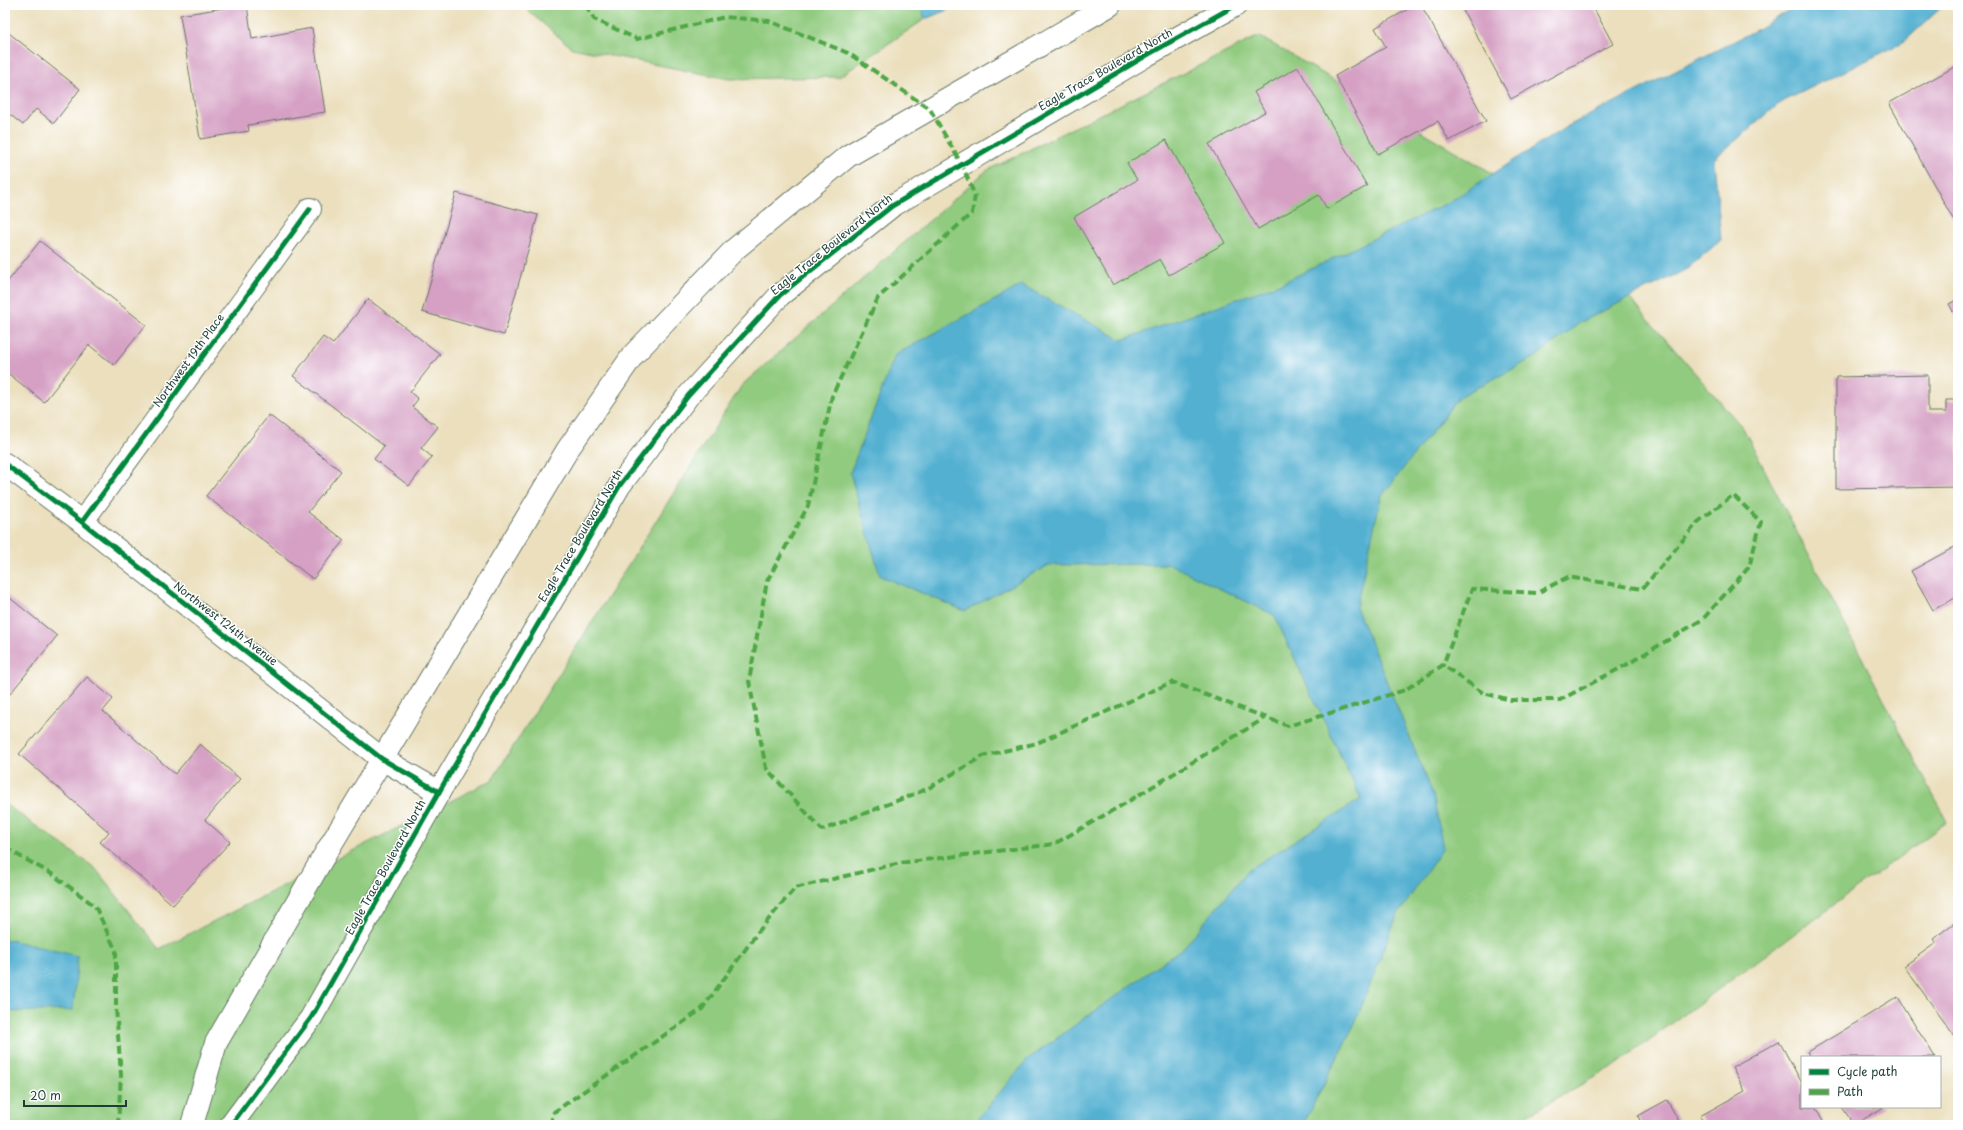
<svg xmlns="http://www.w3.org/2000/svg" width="1963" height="1130" font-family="'Playpen Sans',sans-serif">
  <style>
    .green { fill: #91cb7f; stroke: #58845a }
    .water { fill: #53b0d1; stroke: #397682 }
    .building { fill: #d5a0c4 }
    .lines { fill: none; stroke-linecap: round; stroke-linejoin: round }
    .minor-casing { stroke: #667664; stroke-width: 24 }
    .minor { stroke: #fff; stroke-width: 22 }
    .quiet { stroke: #4fa644; stroke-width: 4; stroke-dasharray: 8 4; stroke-linecap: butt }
    .cycleway-casing { stroke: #fff; stroke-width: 8 }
    .cycleway { stroke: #00873e; stroke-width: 5 }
    .labels { text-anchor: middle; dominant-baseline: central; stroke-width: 3; stroke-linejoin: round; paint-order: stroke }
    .street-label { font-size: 11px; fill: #1f3d34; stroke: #fff }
  </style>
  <rect width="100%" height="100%" fill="#fff"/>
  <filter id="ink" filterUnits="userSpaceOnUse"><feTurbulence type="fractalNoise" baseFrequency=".025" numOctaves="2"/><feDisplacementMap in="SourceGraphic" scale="8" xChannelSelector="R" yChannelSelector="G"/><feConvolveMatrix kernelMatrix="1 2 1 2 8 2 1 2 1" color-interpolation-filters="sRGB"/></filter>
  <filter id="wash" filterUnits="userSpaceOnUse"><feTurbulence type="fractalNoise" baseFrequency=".012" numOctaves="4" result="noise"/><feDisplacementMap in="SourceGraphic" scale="16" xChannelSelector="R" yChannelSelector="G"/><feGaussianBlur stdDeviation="0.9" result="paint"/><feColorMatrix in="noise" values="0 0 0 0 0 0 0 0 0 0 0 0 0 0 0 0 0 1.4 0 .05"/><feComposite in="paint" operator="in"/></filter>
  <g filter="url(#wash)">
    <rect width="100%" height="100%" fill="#ebdfbd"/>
    <!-- green -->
    <g class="green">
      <polygon points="521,5 921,5 925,19 839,77 729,79 572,48"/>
      <polygon points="1259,36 1550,207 1743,428 1947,822 1611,1068 1509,1125 5,1125 5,804 95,868 159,949 492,780 742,385 986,171"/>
    </g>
    <!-- water -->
    <g class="water">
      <polygon points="921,5 960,5 925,19"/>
      <polygon points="1798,5 1944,5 1904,42 1780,103 1714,159 1721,240 1687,269 1581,322 1534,358 1459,397 1381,497 1356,607 1433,794 1443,848 1397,916 1355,1023 1303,1125 972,1125 1029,1058 1184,947 1248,870 1361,799 1274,615 1169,564 1049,565 965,611 880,576 850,473 895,355 1022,285 1122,340 1282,283 1449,202 1566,127 1756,30"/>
      <polygon points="5,939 78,956 73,1010 5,1012"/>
    </g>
    <g id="blocks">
      <!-- building -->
      <g class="building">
        <polygon points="242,5 247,5 252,39 312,28 325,112 248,125 249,131 200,139 180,15"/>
        <polygon points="1415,5 1421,5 1486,121 1449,141 1438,121 1378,154 1335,76 1386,47 1375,28"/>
        <polygon points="1460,5 1592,5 1613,44 1511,99"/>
        <polygon points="5,30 80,89 54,123 36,109 23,125 8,113 5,117"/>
        <polygon points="1958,65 1958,216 1953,219 1889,103"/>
        <polygon points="1298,67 1367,186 1327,209 1319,195 1258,229 1209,144 1265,112 1254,92"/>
        <polygon points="1166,140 1225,243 1169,275 1160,259 1113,285 1074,217 1137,180 1127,163"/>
        <polygon points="456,193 538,215 504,335 422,312"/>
        <polygon points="40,241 146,325 114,365 89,345 44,402 5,371 5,315 7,313 5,311 5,285"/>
        <polygon points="368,299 440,354 410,392 418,399 412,407 438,427 421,448 432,457 409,486 374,459 384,446 293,376 323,337 333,344"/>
        <polygon points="1958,299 1958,320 1949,304"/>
        <polygon points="1928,375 1928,412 1946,412 1946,400 1958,400 1958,487 1836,489 1836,377"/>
        <polygon points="269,415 341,471 308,512 344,540 313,579 206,496"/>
        <polygon points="1958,545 1958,600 1957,597 1933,610 1911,571"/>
        <polygon points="5,594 57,636 5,700"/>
        <polygon points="87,677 113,699 103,711 175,774 200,744 240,779 205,820 230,842 173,905 100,842 109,832 19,754"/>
        <polygon points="1958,920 1958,1041 1904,966 1936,943 1933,939"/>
        <polygon points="1898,997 1935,1057 1811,1057 1808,1052"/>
        <polygon points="1779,1041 1802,1083 1802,1107 1815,1107 1825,1125 1705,1125 1700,1116 1745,1091 1732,1067"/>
        <polygon points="1667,1100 1681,1125 1642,1125 1638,1116"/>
        <polygon points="1842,1107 1884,1107 1854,1125"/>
      </g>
    </g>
  </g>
  <g filter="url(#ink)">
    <use href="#blocks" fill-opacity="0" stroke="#667664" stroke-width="1"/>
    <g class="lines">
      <!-- minor casing -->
      <g class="minor-casing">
        <g id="minor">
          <polyline points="5,464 82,522 382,759 439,792"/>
          <polyline points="82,522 310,209"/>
          <polyline points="192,1125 216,1043 321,861 568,449 633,355 735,249 848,156 1110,5"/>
          <polyline points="231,1125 311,1018 439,792 620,485 688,396 780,295 892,206 1147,55 1236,5"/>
        </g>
      </g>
      <!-- minor -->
      <use href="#minor" class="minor"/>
      <!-- quiet -->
      <g class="quiet">
        <polyline points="586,5 594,19 637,39 725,17 769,21 848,53 930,109 962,165 975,196 972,213 878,298 832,396 808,506 767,581 749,681 766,768 822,830 927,789 983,756 1037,743 1172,682 1288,726 1405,690 1443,665 1472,589 1537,593 1568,577 1642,589 1698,522 1733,495 1761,522 1749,567 1703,619 1626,665 1560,700 1511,700 1483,693 1443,665"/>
        <polyline points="5,848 52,874 95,906 116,951 116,1008 121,1075 118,1125"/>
        <polyline points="550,1125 554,1112 702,1009 758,932 795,888 900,863 1054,844 1124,804 1265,718"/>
      </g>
      <!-- cycleway casing -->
      <g class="cycleway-casing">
        <g id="cycleway">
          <polyline points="5,464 82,522 382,759 439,792"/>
          <polyline points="82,522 310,209"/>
          <polyline points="231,1125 311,1018 439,792 620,485 688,396 780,295 892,206 1147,55 1236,5"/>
        </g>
      </g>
      <!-- cycleway -->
      <use href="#cycleway" class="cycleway"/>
    </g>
  </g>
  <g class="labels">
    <!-- street labels -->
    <g class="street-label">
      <text transform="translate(1105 69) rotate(-30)">Eagle Trace Boulevard North</text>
      <text transform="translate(831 244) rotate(-39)">Eagle Trace Boulevard North</text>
      <text transform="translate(188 360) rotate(-54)">Northwest 19th Place</text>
      <text transform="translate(580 535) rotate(-59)">Eagle Trace Boulevard North</text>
      <text transform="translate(226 623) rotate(38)">Northwest 124th Avenue</text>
      <text transform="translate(385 867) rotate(-61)">Eagle Trace Boulevard North</text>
    </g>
  </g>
  <!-- margin -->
  <rect width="1963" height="1130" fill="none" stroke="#fff" stroke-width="20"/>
  <!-- legend -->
  <rect x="1801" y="1056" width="140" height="52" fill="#ffffff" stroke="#a5b1ae"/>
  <rect x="1809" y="1069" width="20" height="6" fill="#00873e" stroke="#a5b1ae"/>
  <text x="1837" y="1076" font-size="12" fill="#1f3d34">Cycle path</text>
  <rect x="1809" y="1089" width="20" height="6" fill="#4fa644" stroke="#a5b1ae"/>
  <text x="1837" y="1096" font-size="12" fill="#1f3d34">Path</text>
  <!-- scale -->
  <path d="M24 1100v6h102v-6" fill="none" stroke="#1f3d34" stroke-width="2"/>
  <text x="30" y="1100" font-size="12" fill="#1f3d34" stroke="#ffffff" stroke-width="3" paint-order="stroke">20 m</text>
</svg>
